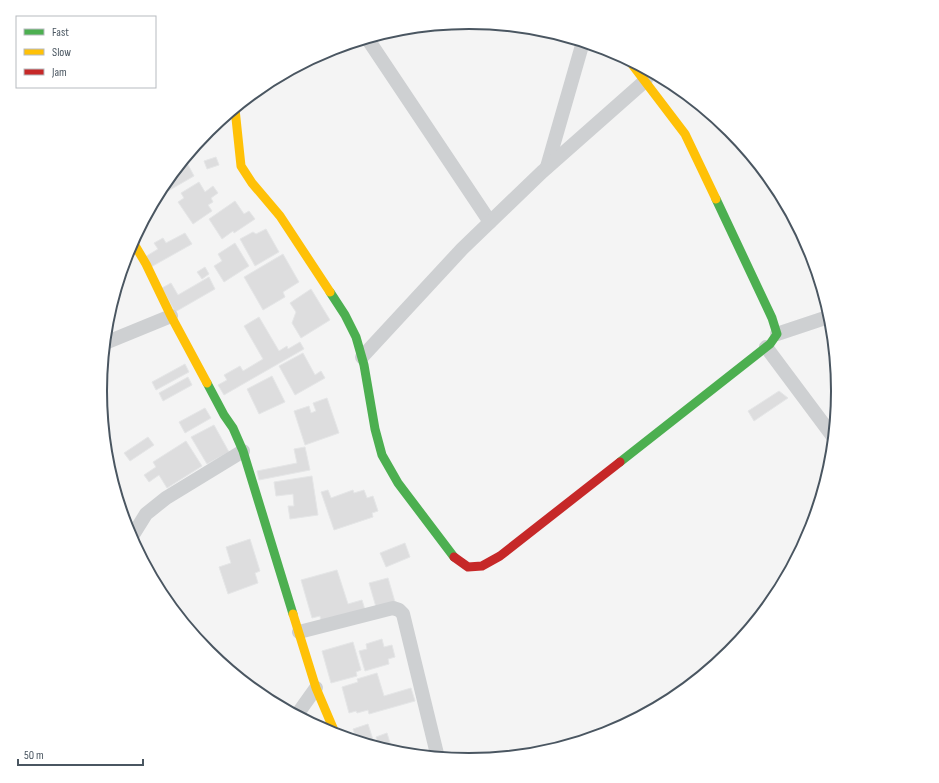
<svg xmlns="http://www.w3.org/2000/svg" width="939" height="783" font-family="'Sofia Sans Condensed',sans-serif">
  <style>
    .building { fill: #ddddde; stroke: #e5e6e7 }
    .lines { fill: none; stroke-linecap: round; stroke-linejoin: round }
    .street { stroke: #ced0d2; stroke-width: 14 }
    .fast { stroke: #4caf50; stroke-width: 9 }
    .slow { stroke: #ffc107; stroke-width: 9 }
    .jam { stroke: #c62828; stroke-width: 9 }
    .rim { fill: none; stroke: #4a5661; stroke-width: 2 }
  </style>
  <rect width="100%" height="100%" fill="#f4f4f4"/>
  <!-- building -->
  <g class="building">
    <polygon points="216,157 219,165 207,169 204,161"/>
    <polygon points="185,159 194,176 168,191 164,184"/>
    <polygon points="199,182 205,192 213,186 218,193 211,198 213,202 208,205 212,211 193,224 178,202 184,198 181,193"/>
    <polygon points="235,201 244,214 249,211 255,219 234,233 233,231 222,239 209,219"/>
    <polygon points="266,229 279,252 255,266 240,239 253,232 256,234"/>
    <polygon points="185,233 192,244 151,267 145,257 158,249 154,243 163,238 166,243"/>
    <polygon points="235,243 249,266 224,282 214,266 222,261 218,254"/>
    <polygon points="283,254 299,282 283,292 285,297 263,310 244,277"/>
    <polygon points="205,267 209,274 202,279 197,272"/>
    <polygon points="122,269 126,275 119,280"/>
    <polygon points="209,277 215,289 175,312 162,288 171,283 178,295"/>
    <polygon points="311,289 330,320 301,338 292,323 296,312 290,303"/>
    <polygon points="259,317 279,351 287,346 288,349 300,342 304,349 224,395 218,385 227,380 224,375 240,366 243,371 263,359 244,326"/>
    <polygon points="303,353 315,375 321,371 325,378 295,395 279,366"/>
    <polygon points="185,364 189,372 156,390 152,382"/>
    <polygon points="272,376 285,402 259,414 247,389"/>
    <polygon points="188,377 192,385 163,401 159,393"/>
    <polygon points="779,391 788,398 754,421 748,411"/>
    <polygon points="327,398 339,433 305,445 294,411 309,406 311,413 316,411 313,403"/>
    <polygon points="205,408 211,418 185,433 179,422"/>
    <polygon points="214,425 229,452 207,464 191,437"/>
    <polygon points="148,437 154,445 130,461 124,453"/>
    <polygon points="186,441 202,466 167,488 159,475 149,482 144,475 156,467 153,462"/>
    <polygon points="305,447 310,470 259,480 257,471 297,463 294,449"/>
    <polygon points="312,476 318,515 290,519 288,506 294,506 293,494 276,496 274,482"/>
    <polygon points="328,490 331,498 353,490 354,493 364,490 367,498 373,496 378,511 372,513 373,517 334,530 321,492"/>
    <polygon points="250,539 260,571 255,573 258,583 228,594 219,567 231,563 226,547"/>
    <polygon points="405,543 410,557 386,567 380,553"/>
    <polygon points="337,570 348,604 362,600 365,610 321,622 320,616 312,618 301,580"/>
    <polygon points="388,578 395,602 376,607 369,583"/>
    <polygon points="382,639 384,647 392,645 395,657 388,659 389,664 365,671 359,651 367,649 366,644"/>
    <polygon points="353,642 361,670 356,672 357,676 331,683 322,651"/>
    <polygon points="377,673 384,696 411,688 415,701 369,714 368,710 357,713 356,711 349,713 342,687 358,682 357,679"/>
    <polygon points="368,724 374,743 367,745 357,742 353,729"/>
    <polygon points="387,733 393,753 380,749 376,737"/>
  </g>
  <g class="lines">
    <!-- street -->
    <g class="street">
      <polyline points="367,38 490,222"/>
      <polyline points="547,167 583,42"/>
      <polyline points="777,334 831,316"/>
      <polyline points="105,343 171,316"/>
      <polyline points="766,347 834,438"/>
      <polyline points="362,357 462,249 542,172 645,81 650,71"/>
      <polyline points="131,538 146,514 166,498 243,451"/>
      <polyline points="299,632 393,608 399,610 403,614 438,758"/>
      <polyline points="296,716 316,688"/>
    </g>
    <!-- fast -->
    <g class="fast">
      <polyline points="330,292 345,315 356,337 364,365 375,429 382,455 398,483 454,557"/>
      <polyline points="207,383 224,415 233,428 243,451 293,614"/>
      <polyline points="620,462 770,344 777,334 772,318 716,199"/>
    </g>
    <!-- slow -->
    <g class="slow">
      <polyline points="628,59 685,134 716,199"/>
      <polyline points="235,109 241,166 252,183 280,216 330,292"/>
      <polyline points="133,242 146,264 171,316 207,383"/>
      <polyline points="293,614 316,688 336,735"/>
    </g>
    <!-- jam -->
    <polyline class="jam" points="454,557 468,567 482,566 500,556 620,462"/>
  </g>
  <!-- crop -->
  <path d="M0 0H939V783H0ZM107 391a362 362 0 1 1 724 0a362 362 0 1 1-724 0Z" fill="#fff" fill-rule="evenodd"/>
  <path class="rim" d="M107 391a362 362 0 1 1 724 0a362 362 0 1 1-724 0Z"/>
  <!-- legend -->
  <rect x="16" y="16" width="140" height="72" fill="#ffffff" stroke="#b7bbc0"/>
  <rect x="24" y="29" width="20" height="6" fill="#4caf50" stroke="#b7bbc0"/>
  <text x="52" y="36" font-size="12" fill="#4a5661">Fast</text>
  <rect x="24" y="49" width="20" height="6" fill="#ffc107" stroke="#b7bbc0"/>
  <text x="52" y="56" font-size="12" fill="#4a5661">Slow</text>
  <rect x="24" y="69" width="20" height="6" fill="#c62828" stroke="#b7bbc0"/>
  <text x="52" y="76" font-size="12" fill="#4a5661">Jam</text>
  <!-- scale -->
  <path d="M18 759v6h125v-6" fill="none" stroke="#4a5661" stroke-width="2"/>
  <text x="24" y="759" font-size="12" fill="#4a5661" stroke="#ffffff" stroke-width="3" paint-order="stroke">50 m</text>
</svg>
